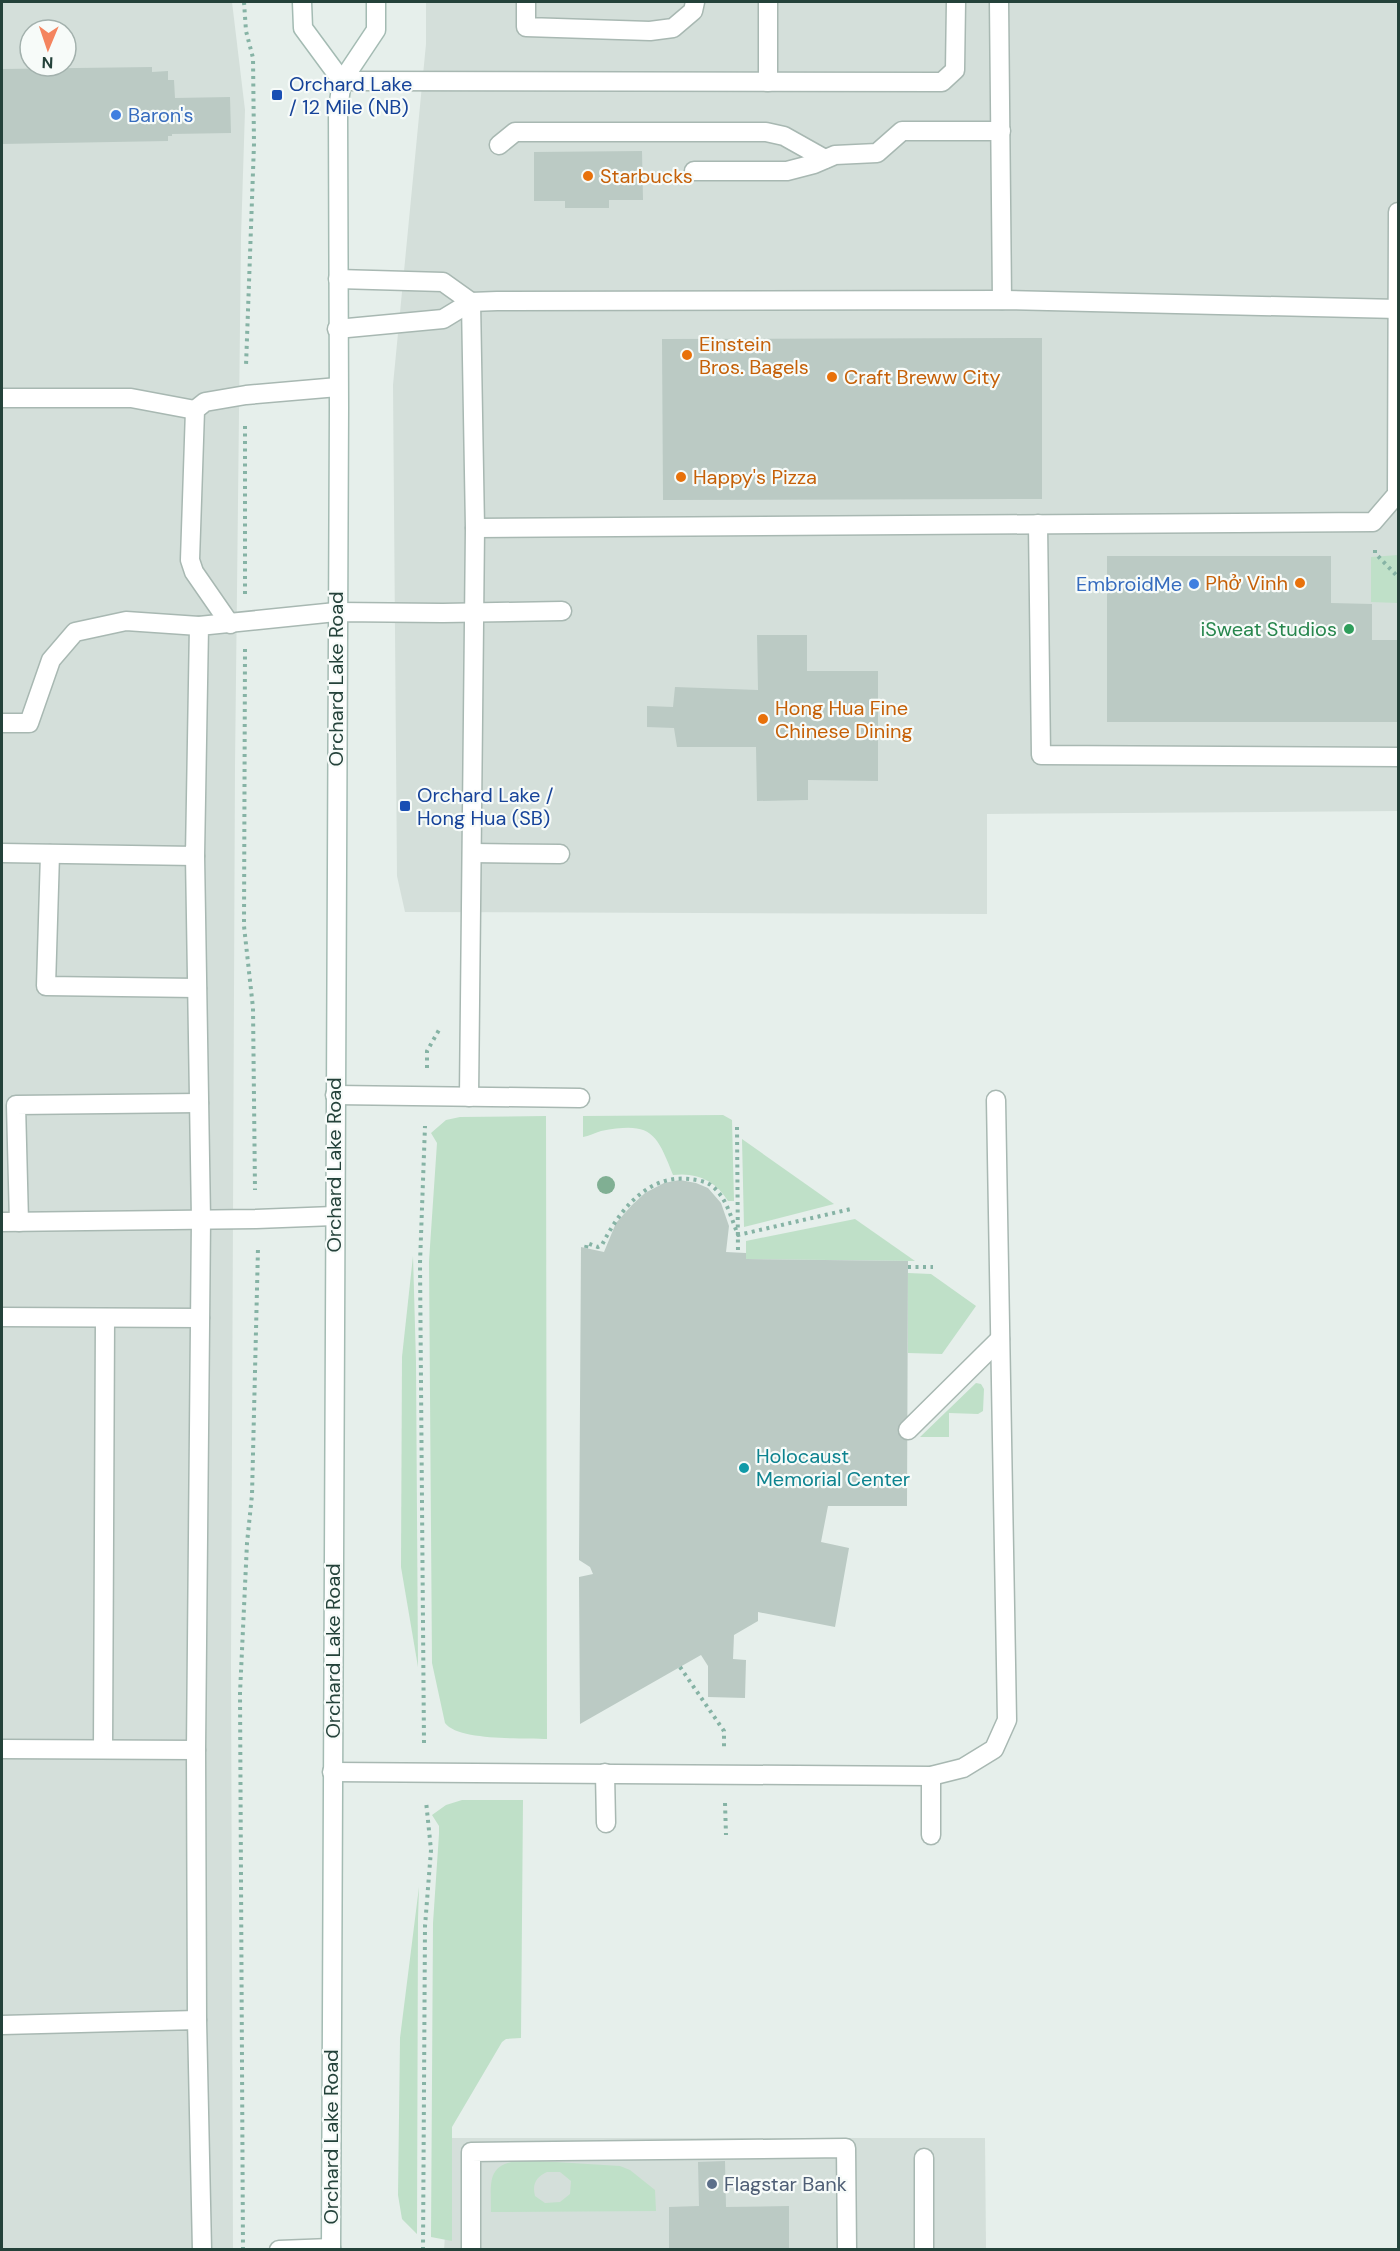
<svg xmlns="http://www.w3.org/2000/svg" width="1400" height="2251" font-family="'DM Sans',sans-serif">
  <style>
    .built { fill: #d4dfda; fill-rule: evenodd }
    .green { fill: #bfe0c8; fill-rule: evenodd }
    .building { fill: #bbcac4 }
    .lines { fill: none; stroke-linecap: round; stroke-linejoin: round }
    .service-casing { stroke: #a8b8b2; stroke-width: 21 }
    .secondary-casing { stroke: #a4bbb3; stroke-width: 21 }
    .path { stroke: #86b3a5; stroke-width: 4; stroke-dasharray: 3 4.5; stroke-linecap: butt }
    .service { stroke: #fff; stroke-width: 18 }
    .secondary { stroke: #fff; stroke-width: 18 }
    .tree { fill: #80af93 }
    .transit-dot { fill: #1a4fb4; stroke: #f7fbf9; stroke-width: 2 }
    .shop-dot { fill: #3f7fe0; stroke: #f7fbf9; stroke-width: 2 }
    .food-dot { fill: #e8710a; stroke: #f7fbf9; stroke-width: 2 }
    .leisure-dot { fill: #2e9e5b; stroke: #f7fbf9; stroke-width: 2 }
    .culture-dot { fill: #0f9aa8; stroke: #f7fbf9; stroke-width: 2 }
    .service-dot { fill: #5c6f8a; stroke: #f7fbf9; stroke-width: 2 }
    .labels { text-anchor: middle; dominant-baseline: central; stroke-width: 4.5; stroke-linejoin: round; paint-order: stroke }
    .transit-label { font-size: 20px; fill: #164399; stroke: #f7fbf9; text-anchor: start }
    .shop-label { font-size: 20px; fill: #366cbe; stroke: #f7fbf9; text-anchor: start }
    .food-label { font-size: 20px; fill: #c56008; stroke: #f7fbf9; text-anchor: start }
    .leisure-label { font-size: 20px; fill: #27864d; stroke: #f7fbf9; text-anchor: end }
    .street-label { font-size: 20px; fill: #24423a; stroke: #f7fbf9 }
    .culture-label { font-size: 20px; fill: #0d838f; stroke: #f7fbf9; text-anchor: start }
    .service-label { font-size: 20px; fill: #4e5e75; stroke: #f7fbf9; text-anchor: start }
  </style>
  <rect width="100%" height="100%" fill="#e6efeb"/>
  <!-- built -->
  <g class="built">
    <path d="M2,2H232L245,110L241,237L235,767L231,1665L233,2249L2,2250ZM30,30H66V66H30Z"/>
    <polygon points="426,2 1398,2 1398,811 987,814 987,914 405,912 397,876 393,385 426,44"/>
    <polygon points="452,2138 985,2138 986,2249 444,2250"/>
  </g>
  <!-- green -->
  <g class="green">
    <polygon points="1398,555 1398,603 1371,602 1371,557"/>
    <path d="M723,1115L732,1120L734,1201H728C716,1181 697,1172 673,1175C656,1131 650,1122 601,1131C594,1133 589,1136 583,1137V1116Z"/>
    <path d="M546,1116L547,1739C524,1738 458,1741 445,1723L432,1663L429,1261L437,1143L431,1133L446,1120L460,1117Z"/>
    <polygon points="742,1139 834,1204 744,1227"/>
    <polygon points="855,1219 915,1261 746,1259 746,1241"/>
    <polygon points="413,1256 416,1362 418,1667 401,1567 402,1357"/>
    <polygon points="908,1273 931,1274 976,1306 942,1354 908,1353"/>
    <polygon points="976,1383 981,1384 984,1389 983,1411 978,1414 949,1413 949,1437 920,1437"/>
    <polygon points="462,1800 523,1800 521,2038 506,2039 502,2042 452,2127 452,2241 431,2237 433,1923 439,1834 439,1826 432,1815 446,1805"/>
    <polygon points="419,1887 418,1919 417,2234 402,2219 398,2195 400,2038"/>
    <path d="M523,2160L620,2166L630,2170L655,2190L656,2211L491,2212C491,2180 486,2164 523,2160ZM547,2172H560L571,2181L570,2194L560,2202L545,2203L535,2196C532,2184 536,2177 547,2172Z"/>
  </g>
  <!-- building -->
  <g class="building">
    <polygon points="152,67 152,72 168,71 168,80 174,80 175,98 230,97 231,133 172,134 172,136 168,136 168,141 2,144 2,69"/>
    <polygon points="642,151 643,200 609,200 609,208 565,208 565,201 534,201 534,152"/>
    <polygon points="1042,338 1042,499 663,500 662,339"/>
    <polygon points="1107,556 1331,556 1331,603 1372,604 1372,640 1398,640 1398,722 1107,722"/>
    <polygon points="757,635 807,635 807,671 878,671 878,781 808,780 808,800 757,801 756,747 677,747 674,728 647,727 647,706 673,707 675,687 758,690"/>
    <polygon points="680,1180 696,1183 708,1188 721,1203 729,1226 726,1252 746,1253 746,1259 908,1261 907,1506 828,1506 821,1542 849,1548 835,1627 758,1612 758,1621 734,1635 733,1659 746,1660 745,1698 708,1697 708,1666 701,1655 580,1724 579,1577 593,1574 590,1567 579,1560 581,1247 604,1252 616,1223 632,1205 645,1193 664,1183"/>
    <polygon points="725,2161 726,2207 789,2206 789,2250 669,2250 669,2207 699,2206 698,2162"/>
  </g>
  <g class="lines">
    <!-- service casing -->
    <g class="service-casing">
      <g id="service">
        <polyline points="526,2 526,27 650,31 673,28 693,11 695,2"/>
        <polyline points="999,2 1002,300"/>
        <polyline points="342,81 942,82 955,70 956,2"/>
        <polyline points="768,82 768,2"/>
        <polyline points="499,145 515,132 766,132 784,136 825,159"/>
        <polyline points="694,171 787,171 814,164 835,155 877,153 902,131 1001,131"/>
        <polyline points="338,279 443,282 471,302"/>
        <polyline points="337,329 443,319 471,302 497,301 1002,300 1398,309"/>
        <polyline points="2,398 131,398 195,410"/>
        <polyline points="1038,524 1041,755 1398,757"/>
        <polyline points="475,528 1373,522 1397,494 1398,212"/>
        <polyline points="230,624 194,572 190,560 195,410 205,402 246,395 338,387"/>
        <polyline points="2,723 29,723 51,660 75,632 126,621 199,626"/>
        <polyline points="2,853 195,856 199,626 336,612 443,613 562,611"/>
        <polyline points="472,853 560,854"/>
        <polyline points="50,854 46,986 197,988"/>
        <polyline points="335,1095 580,1098"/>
        <polyline points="469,1097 475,528 471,302"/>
        <polyline points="2,1222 256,1219 334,1216"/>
        <polyline points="19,1222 16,1105 199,1103"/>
        <polyline points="2,1317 200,1318"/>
        <polyline points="908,1430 1000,1339"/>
        <polyline points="2,1749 196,1750 201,1219 195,856"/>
        <polyline points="103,1749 105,1318"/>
        <polyline points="196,1750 197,2020"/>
        <polyline points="332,1772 931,1776 963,1768 994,1749 1007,1720 996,1100"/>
        <polyline points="605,1773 606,1823"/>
        <polyline points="931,1835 931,1776"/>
        <polyline points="2,2025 197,2020 202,2250"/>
        <polyline points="924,2158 924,2250"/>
        <polyline points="279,2250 331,2248"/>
        <polyline points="471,2250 471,2152 846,2148 847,2250"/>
      </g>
    </g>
    <!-- secondary casing -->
    <g class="secondary-casing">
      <g id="secondary">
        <polyline points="302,2 303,28 342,81"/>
        <polyline points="331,2250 339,407 338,109 342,81 376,30 376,2"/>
      </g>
    </g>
    <!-- path -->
    <g class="path">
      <polyline points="244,2 246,31 253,58 254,144 246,366"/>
      <polyline points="1375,550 1375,553 1398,577"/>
      <polyline points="245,594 245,424"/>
      <polyline points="245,649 244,926 253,1008 255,1190"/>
      <polyline points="427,1068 427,1051 439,1030"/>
      <polyline points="737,1127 738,1253"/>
      <path d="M586,1248L587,1243L598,1247L602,1245C619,1211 647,1174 690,1179C697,1180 706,1181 712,1186C727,1198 731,1218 738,1235L851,1209"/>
      <polyline points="908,1267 933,1267"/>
      <polyline points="680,1667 724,1731 724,1747"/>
      <polyline points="424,1743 420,1263 425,1126"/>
      <polyline points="725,1803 726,1835"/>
      <polyline points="243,2250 240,1693 247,1543 252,1495 258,1248"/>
      <polyline points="423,2250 425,1926 431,1850 426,1801"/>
    </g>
    <!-- service -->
    <use href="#service" class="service"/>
    <!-- secondary -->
    <use href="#secondary" class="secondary"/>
  </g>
  <!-- trees -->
  <circle class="tree" cx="606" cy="1185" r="9"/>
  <!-- markers -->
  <g class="transit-dot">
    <rect x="271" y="89" width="12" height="12" rx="3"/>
    <rect x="399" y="800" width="12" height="12" rx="3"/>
  </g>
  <g class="shop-dot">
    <circle cx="116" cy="115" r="6"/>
    <circle cx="1194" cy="584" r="6"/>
  </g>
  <g class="food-dot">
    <circle cx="588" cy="176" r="6"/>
    <circle cx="687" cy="355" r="6"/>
    <circle cx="832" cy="377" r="6"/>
    <circle cx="681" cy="477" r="6"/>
    <circle cx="1300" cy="583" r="6"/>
    <circle cx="763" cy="719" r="6"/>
  </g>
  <circle class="leisure-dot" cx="1349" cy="629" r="6"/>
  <circle class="culture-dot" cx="744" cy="1468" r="6"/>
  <circle class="service-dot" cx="712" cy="2184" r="6"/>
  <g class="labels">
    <!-- transit labels -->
    <g class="transit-label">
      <text x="289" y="84">Orchard Lake<tspan x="289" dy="23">/ 12 Mile (NB)</tspan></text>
      <text x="417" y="795">Orchard Lake /<tspan x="417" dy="23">Hong Hua (SB)</tspan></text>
    </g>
    <!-- shop labels -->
    <g class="shop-label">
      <text x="128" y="115">Baron's</text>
      <text x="1182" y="584" text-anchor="end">EmbroidMe</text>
    </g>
    <!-- food labels -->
    <g class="food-label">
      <text x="600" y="176">Starbucks</text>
      <text x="699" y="344">Einstein<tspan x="699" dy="23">Bros. Bagels</tspan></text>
      <text x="844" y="377">Craft Breww City</text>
      <text x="693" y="477">Happy's Pizza</text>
      <text x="1288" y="583" text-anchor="end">Phở Vinh</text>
      <text x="775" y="708">Hong Hua Fine<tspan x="775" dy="23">Chinese Dining</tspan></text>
    </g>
    <!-- leisure labels -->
    <g class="leisure-label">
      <text x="1337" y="629">iSweat Studios</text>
    </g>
    <!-- street labels -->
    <g class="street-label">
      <text transform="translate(336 679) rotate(-90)">Orchard Lake Road</text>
      <text transform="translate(334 1165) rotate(-90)">Orchard Lake Road</text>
      <text transform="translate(333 1651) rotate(-90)">Orchard Lake Road</text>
      <text transform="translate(331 2137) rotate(-90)">Orchard Lake Road</text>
    </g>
    <!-- culture labels -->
    <g class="culture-label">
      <text x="756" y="1456">Holocaust<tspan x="756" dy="23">Memorial Center</tspan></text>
    </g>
    <!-- service labels -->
    <g class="service-label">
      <text x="724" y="2184">Flagstar Bank</text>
    </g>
  </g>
  <!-- border -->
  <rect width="1400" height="2251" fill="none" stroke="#24423a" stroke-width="6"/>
  <!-- north arrow -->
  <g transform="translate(48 48) rotate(182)"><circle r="28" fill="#f7fbf9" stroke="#a3b1ad" stroke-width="1.5"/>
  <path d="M0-4.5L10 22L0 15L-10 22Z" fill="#f4845f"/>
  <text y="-9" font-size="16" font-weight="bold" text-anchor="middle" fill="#24423a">N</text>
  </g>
</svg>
